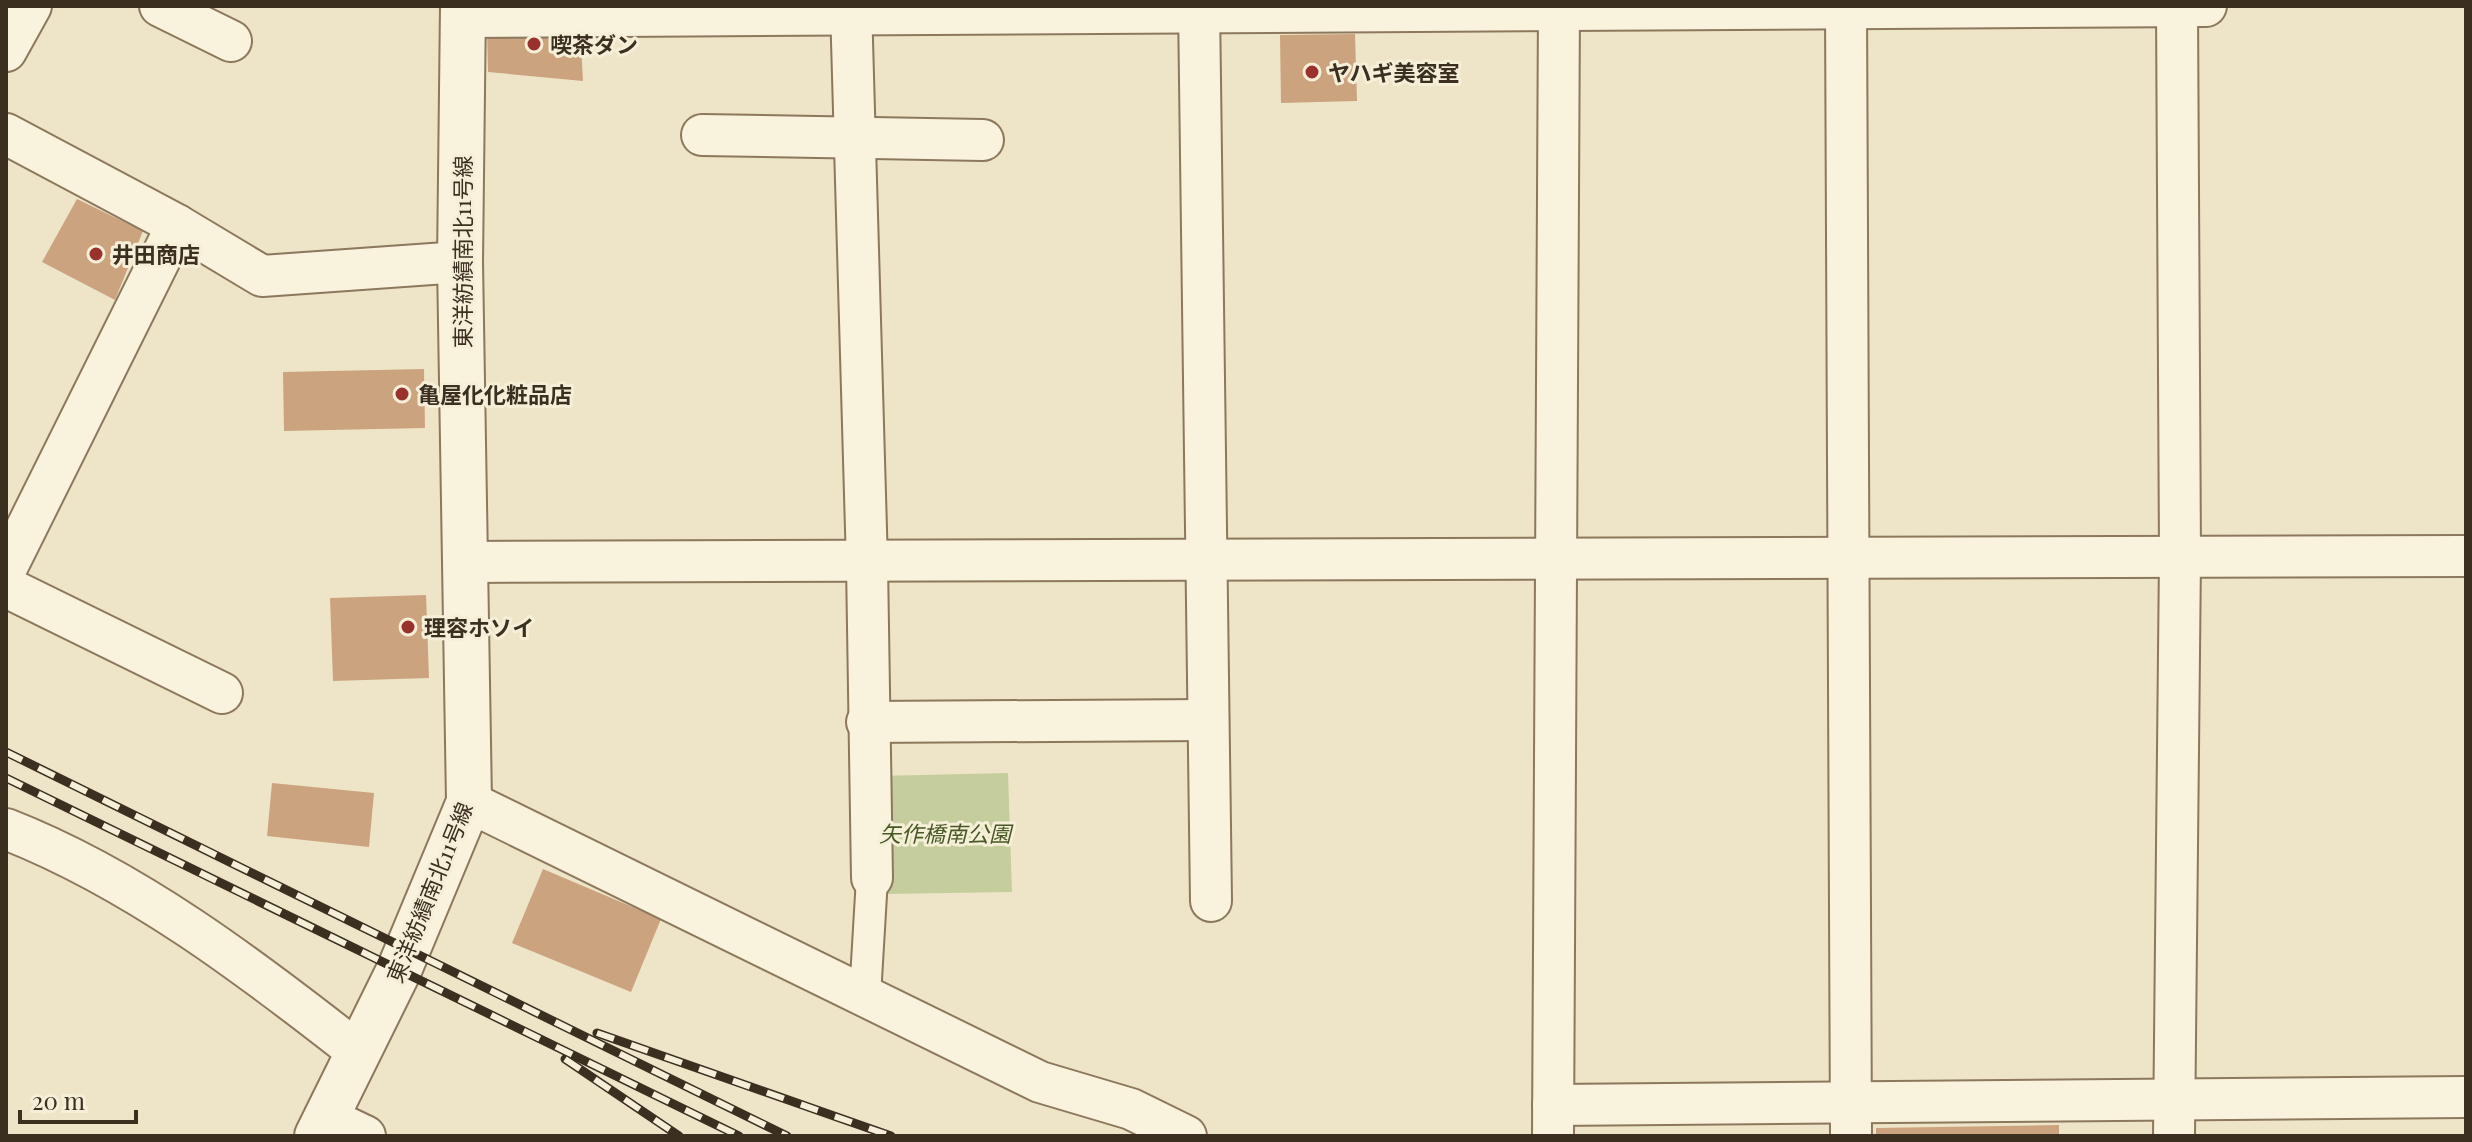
<svg xmlns="http://www.w3.org/2000/svg" width="2472" height="1142" font-family="'Playfair Display','Noto Sans JP',serif">
  <style>
    .green { fill: #c5cd9c }
    .building { fill: #cca37f }
    .lines { fill: none; stroke-linecap: round; stroke-linejoin: round }
    .pedestrian-casing { stroke: #8b785d; stroke-width: 34 }
    .minor-casing { stroke: #8b785d; stroke-width: 44 }
    .tertiary-casing { stroke: #8b785d; stroke-width: 48 }
    .pedestrian { stroke: #f9f2dc; stroke-width: 30 }
    .minor { stroke: #f9f2dc; stroke-width: 40 }
    .tertiary { stroke: #f9f2dc; stroke-width: 44 }
    .rail-casing { stroke: #3b2f20; stroke-width: 9 }
    .rail { stroke: #f6efd8; stroke-width: 6; stroke-dasharray: 18; stroke-linecap: butt }
    .poi-dot { fill: #99322d; stroke: #f6efd8; stroke-width: 3 }
    .labels { text-anchor: middle; dominant-baseline: central; stroke-width: 6; stroke-linejoin: round; paint-order: stroke }
    .poi-label { font-size: 22px; font-weight: bold; fill: #3b2f20; stroke: #f6efd8; text-anchor: start }
    .street-label { font-size: 22px; fill: #3b2f20; stroke: #f6efd8 }
    .park-label { font-size: 22px; font-style: italic; fill: #495827; stroke: #f6efd8 }
  </style>
  <rect width="100%" height="100%" fill="#eee5c8"/>
  <!-- green -->
  <polygon class="green" points="1008,773 1012,892 884,894 878,776"/>
  <!-- building -->
  <g class="building">
    <polygon points="580,25 583,81 488,72 487,30"/>
    <polygon points="1355,34 1357,101 1281,103 1280,35"/>
    <polygon points="77,199 143,231 115,300 42,262"/>
    <polygon points="424,369 425,428 284,431 283,372"/>
    <polygon points="426,595 429,678 333,681 330,598"/>
    <polygon points="272,783 374,793 369,847 267,836"/>
    <polygon points="543,869 661,919 631,992 512,943"/>
    <polygon points="2059,1125 2059,1136 1876,1136 1876,1128"/>
  </g>
  <g class="lines">
    <!-- pedestrian casing -->
    <g class="pedestrian-casing">
      <polyline id="pedestrian" points="865,996 872,878"/>
    </g>
    <!-- minor casing -->
    <g class="minor-casing">
      <g id="minor">
        <polyline points="160,6 231,41"/>
        <polyline points="851,6 867,564 872,878"/>
        <polyline points="1199,6 1211,901"/>
        <polyline points="1846,6 1851,1136"/>
        <polyline points="463,17 2206,6"/>
        <polyline points="6,51 31,6"/>
        <polyline points="6,134 177,225 262,276 460,262"/>
        <polyline points="702,135 983,140"/>
        <polyline points="465,562 2466,556"/>
        <polyline points="6,569 177,225"/>
        <polyline points="6,587 222,693"/>
        <polyline points="867,722 1208,720"/>
        <polyline points="469,802 1040,1082 1131,1109 1186,1136"/>
        <path d="M6,829C134,879 251,968 358,1052"/>
        <polyline points="1553,1105 2466,1097"/>
        <polyline points="327,1118 365,1136"/>
        <polyline points="1553,1136 1559,6"/>
        <polyline points="2174,1136 2180,557 2177,6"/>
      </g>
    </g>
    <!-- tertiary casing -->
    <g class="tertiary-casing">
      <polyline id="tertiary" points="317,1136 399,970 469,802 460,262 463,6"/>
    </g>
    <!-- pedestrian -->
    <use href="#pedestrian" class="pedestrian"/>
    <!-- minor -->
    <use href="#minor" class="minor"/>
    <!-- tertiary -->
    <use href="#tertiary" class="tertiary"/>
    <!-- rail casing -->
    <g class="rail-casing">
      <g id="rail">
        <polyline points="6,752 787,1136"/>
        <polyline points="6,778 739,1136"/>
        <polyline points="597,1033 891,1136"/>
        <polyline points="565,1059 679,1136"/>
      </g>
    </g>
    <!-- rail -->
    <use href="#rail" class="rail"/>
  </g>
  <!-- markers -->
  <g class="poi-dot">
    <circle cx="534" cy="44" r="8"/>
    <circle cx="1312" cy="72" r="8"/>
    <circle cx="96" cy="254" r="8"/>
    <circle cx="402" cy="394" r="8"/>
    <circle cx="408" cy="627" r="8"/>
  </g>
  <g class="labels">
    <!-- poi labels -->
    <g class="poi-label">
      <text x="550" y="44">喫茶ダン</text>
      <text x="1328" y="72">ヤハギ美容室</text>
      <text x="112" y="254">井田商店</text>
      <text x="418" y="394">亀屋化化粧品店</text>
      <text x="424" y="627">理容ホソイ</text>
    </g>
    <!-- street labels -->
    <g class="street-label">
      <text transform="translate(462 252) rotate(-90)">東洋紡績南北11号線</text>
      <text transform="translate(429 892) rotate(-68)">東洋紡績南北11号線</text>
    </g>
    <!-- park labels -->
    <g class="park-label">
      <text x="945" y="833">矢作橋南公園</text>
    </g>
  </g>
  <!-- border -->
  <rect width="2472" height="1142" fill="none" stroke="#3b2f20" stroke-width="16"/>
  <!-- scale -->
  <path d="M20 1110v12h116v-12" fill="none" stroke="#3b2f20" stroke-width="4"/>
  <text x="32" y="1110" font-size="24" fill="#3b2f20" stroke="#f6efd8" stroke-width="6" paint-order="stroke">20 m</text>
</svg>
